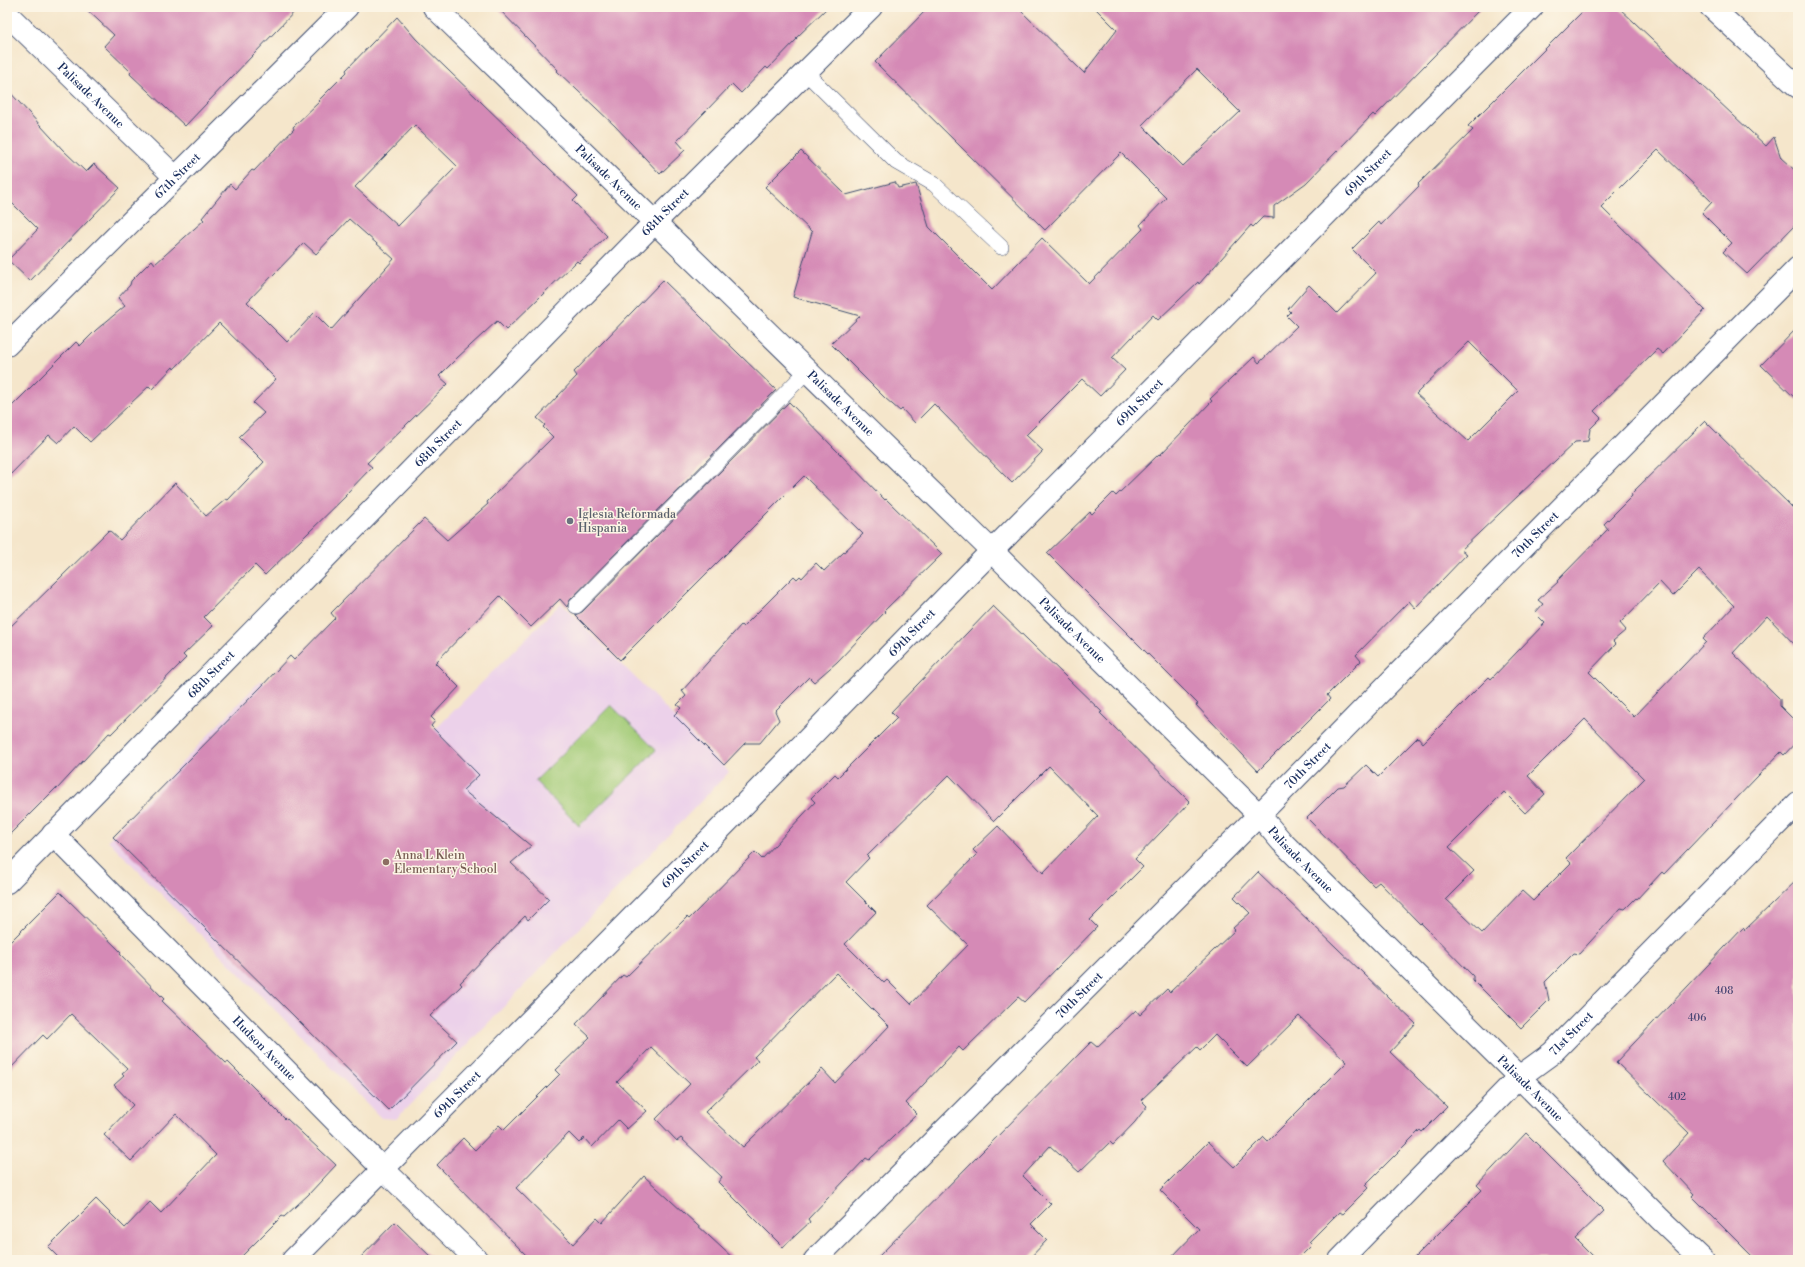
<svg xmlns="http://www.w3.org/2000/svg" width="1805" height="1267" font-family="'Libre Bodoni',serif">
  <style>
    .built { fill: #ecd1ea }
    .green { fill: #a1ca76; stroke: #5e7c6a }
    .building { fill: #d58ab6; fill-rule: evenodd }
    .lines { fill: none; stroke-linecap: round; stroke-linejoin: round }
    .service-casing { stroke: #3c4a6e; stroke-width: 16 }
    .minor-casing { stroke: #3c4a6e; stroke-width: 24 }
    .tertiary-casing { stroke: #3c4a6e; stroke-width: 24 }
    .service { stroke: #fff; stroke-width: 15 }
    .minor { stroke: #fff; stroke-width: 22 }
    .tertiary { stroke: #fff; stroke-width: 22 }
    .worship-dot { fill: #6b7280; stroke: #fcf5e5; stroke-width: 1.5 }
    .education-dot { fill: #8d6e63; stroke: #fcf5e5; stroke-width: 1.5 }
    .labels { text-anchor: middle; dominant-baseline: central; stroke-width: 3; stroke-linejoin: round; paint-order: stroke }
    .number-label { font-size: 10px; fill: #4a4674 }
    .street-label { font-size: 12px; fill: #1b2f5e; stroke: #fcf5e5 }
    .worship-label { font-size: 12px; fill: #5b616d; stroke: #fcf5e5; text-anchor: start }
    .education-label { font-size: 12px; fill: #785e54; stroke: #fcf5e5; text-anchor: start }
  </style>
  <rect width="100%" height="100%" fill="#fcf5e5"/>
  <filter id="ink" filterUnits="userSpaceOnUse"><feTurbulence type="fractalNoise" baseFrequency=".025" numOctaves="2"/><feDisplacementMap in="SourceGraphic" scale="8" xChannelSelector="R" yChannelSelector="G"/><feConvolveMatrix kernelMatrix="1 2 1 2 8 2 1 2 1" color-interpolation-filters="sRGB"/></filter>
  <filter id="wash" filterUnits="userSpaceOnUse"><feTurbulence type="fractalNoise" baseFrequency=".012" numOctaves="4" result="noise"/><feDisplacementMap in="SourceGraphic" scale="16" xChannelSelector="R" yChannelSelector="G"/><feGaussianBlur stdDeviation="0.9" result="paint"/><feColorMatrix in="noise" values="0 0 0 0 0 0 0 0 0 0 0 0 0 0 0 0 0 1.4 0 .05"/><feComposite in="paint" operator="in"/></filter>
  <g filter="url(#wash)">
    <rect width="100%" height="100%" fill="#f5e6cb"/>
    <!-- built -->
    <polygon class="built" points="561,603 729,772 396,1119 381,1118 108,840 261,680 374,791"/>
    <!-- green -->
    <polygon class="green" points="611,705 656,750 579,826 535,781"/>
    <g id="blocks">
      <!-- building -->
      <g class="building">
        <polygon points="84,7 299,7 185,126 130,74 131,72 104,46 114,35"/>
        <polygon points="497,7 828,7 796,38 797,39 768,69 766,67 741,93 732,84 677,141 685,150 660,174 615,126 557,71 558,70"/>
        <path d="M929,7H1017L1084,73L1117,30L1094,7H1482L1375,116L1373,114L1306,183L1274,206V218L1263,217L1253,227L1251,225L1199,284L1198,282L1158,320L1153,315L1112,358L1125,370L1100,396L1082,379L1026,435L1043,451L1012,483L934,404L915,423L902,409L900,411L885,398L831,344L860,316L793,297L812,232L765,187L801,151L846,195L895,182L898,188L916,184L929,227L992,290L1042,238L1089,284L1143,229L1140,225L1166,198L1121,153L1045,230L875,62ZM1197,69L1240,112L1183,166L1142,125Z"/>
        <path d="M1587,7H1618L1766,146L1774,137L1781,158L1798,173V222L1747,274L1723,252L1732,243L1702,213L1712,202L1658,150L1601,207L1705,310L1663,354L1657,349L1594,411L1601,418L1590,429L1588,441L1575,442L1461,550L1467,554L1415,608L1409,601L1356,655L1361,661L1327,695L1330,699L1258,771L1196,705L1198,704L1047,553L1090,512L1092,514L1113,493L1116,496L1159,454L1160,455L1212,401L1210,399L1254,357L1259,363L1297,326L1287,316L1291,312L1288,309L1309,285L1337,313L1376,273L1352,249L1379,222L1381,225L1419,186L1418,184L1473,130L1468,126ZM1469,342L1518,391L1468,441L1416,394Z"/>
        <path d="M397,17L416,39L578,196L573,201L607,236L579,263L577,261L506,330L497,321L457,358L439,376L448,384L367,463L372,467L345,495L346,496L265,575L255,565L204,617L213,626L183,655L186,658L111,734L109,733L57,789L56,788L7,837V630L109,530L120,540L175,483L206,516L226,499L228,500L264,462L239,437L264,413L253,403L276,379L219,323L174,369L173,367L152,389L149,386L90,442L74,426L58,443L49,435L7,478V411L76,342L80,346L96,330L125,306L118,298L130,285L131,281L152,260L155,264L204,220L202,218L230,184L235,189L252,170L254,171L294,129L293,127L320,101L319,100L347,72L346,70ZM415,125L457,166L398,226L355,187ZM349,219L394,259L331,330L314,313L287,342L247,302L304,243L316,254Z"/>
        <polygon points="7,89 63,150 86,172 94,164 120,188 30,281 8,260 38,229 7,198"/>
        <polygon points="663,280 776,390 570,600 567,607 560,599 531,627 500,596 435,663 459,687 431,717 435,721 431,726 479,775 463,790 531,846 511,863 549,899 528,920 525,916 460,983 462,985 430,1016 457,1041 389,1110 113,837 261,687 290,656 294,660 335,618 331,613 424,519 447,540 488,504 487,502 553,437 543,427 545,425 537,418 577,376 574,372"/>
        <polygon points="1798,327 1798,401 1761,365"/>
        <polygon points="789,402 885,500 886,499 942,554 884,611 885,612 837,662 814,682 809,677 775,711 779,720 760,743 745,743 724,765 674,715 681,708 677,705 686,696 682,691 741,625 743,627 794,576 797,579 800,576 802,578 816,563 824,571 863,534 804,476 620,660 575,615 582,612"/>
        <path d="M1705,421L1798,513V648L1767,616L1733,653L1780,699V706L1798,724V740L1784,755L1781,752L1664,874L1662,872L1637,899L1636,898L1625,909L1621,908L1579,954L1574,953L1545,982L1549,1000L1521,1028L1473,980V976L1421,923L1420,924L1379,882L1374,886L1307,818L1338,787L1344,786L1366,765L1378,777L1418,737L1423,743L1489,677L1491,679L1545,623L1535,613L1543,604L1538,600L1558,582L1557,581L1608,529L1604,524L1632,496L1631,494ZM1699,570L1734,606L1703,639L1706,642L1634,717L1589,672L1616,644L1613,641L1626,630L1620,623L1660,582L1673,596ZM1585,719L1644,779L1566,858L1571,863L1533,901L1522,891L1482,933L1446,899L1474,871L1449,847L1504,792L1525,813L1545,794L1528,776Z"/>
        <path d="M993,606L1102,712L1100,713L1190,802L1135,859L1143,867L1090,920L1097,927L1024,1002L1018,997L963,1051L959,1047L906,1103L917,1114L869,1160L866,1158L808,1219L810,1222L783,1247L718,1182L722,1177L681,1138L677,1141L656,1119L690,1084L651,1047L617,1082L647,1111L627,1129L618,1120L592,1147L584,1138L579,1143L569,1133L516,1188L573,1244L597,1218L602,1223L644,1176L735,1260H531L437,1165L463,1138L475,1150L499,1125L504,1130L560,1074L556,1070L590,1037L576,1024L623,975L626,977L687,917L689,919L755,852L762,859L815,802L811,798L835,774L838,777L897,718L891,712ZM1049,766L1098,816L1043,873L998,826L973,850L977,854L927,905L968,945L911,1004L887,980L884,983L845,944L876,912L846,882L869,858L867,856L949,775L994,821ZM836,973L889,1026L835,1083L822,1069L743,1147L705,1112L758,1060L754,1057Z"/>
        <polygon points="1258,872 1416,1024 1390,1052 1447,1107 1422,1132 1420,1130 1365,1185 1368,1188 1342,1214 1339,1212 1309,1242 1312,1245 1297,1260 1169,1260 1199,1229 1160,1190 1208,1142 1234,1167 1264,1137 1268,1141 1347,1062 1299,1016 1247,1067 1215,1035 1200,1050 1197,1047 1141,1100 1147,1106 1135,1122 1113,1145 1110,1142 1079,1172 1050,1146 1023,1176 1051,1204 1031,1224 1047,1240 1028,1260 875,1260 1091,1042 1097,1047 1136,1010 1140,1015 1167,989 1170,992 1235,930 1233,928 1250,913 1234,897"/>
        <polygon points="1798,879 1798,1260 1756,1260 1692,1196 1694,1194 1663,1161 1689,1133 1616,1062 1743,928 1745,930"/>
        <polygon points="60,892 121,952 120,954 164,999 162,1001 226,1063 228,1062 286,1120 287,1119 336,1165 308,1195 284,1217 282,1216 238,1260 61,1260 48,1247 96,1199 125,1228 150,1202 161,1213 216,1155 176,1114 131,1161 104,1135 133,1105 114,1085 124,1076 122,1074 128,1069 71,1014 47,1039 43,1035 7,1072 7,945"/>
        <polygon points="1526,1133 1604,1211 1575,1239 1596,1260 1412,1260 1482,1190 1477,1185"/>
        <polygon points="395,1222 434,1260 358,1260"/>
      </g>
    </g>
  </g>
  <g filter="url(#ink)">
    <use href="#blocks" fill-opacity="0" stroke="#3c4a6e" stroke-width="1"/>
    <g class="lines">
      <!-- service casing -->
      <g class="service-casing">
        <g id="service">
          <polyline points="806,73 896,162 934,184 1001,247"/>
          <polyline points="576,606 807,371"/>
        </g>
      </g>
      <!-- minor casing -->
      <g class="minor-casing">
        <g id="minor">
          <path id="s1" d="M434,7L992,551L1259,815L1282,842L1519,1077L1660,1219L1703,1260"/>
          <path id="s2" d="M7,14L175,177"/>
          <path id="s3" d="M7,345L347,7"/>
          <path id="s4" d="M53,834L383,1169L477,1260"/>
          <path id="s5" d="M7,882L655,222L871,7"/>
          <path id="s6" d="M293,1260L728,821L968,575L1532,7"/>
          <path id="s7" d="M815,1260L1259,815L1798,268"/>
          <path id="s8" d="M1340,1260L1519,1077L1552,1053L1798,803"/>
        </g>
      </g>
      <!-- tertiary casing -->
      <g class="tertiary-casing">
        <polyline id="tertiary" points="1711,7 1798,87"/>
      </g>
      <!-- service -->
      <use href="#service" class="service"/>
      <!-- minor -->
      <use href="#minor" class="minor"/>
      <!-- tertiary -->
      <use href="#tertiary" class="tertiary"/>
    </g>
  </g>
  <!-- markers -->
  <circle class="worship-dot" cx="570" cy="521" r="4"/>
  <circle class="education-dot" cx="386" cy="862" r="4"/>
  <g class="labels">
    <!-- number labels -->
    <g class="number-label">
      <text x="1724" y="991">408</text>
      <text x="1697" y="1018">406</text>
      <text x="1677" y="1097">402</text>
    </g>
    <!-- street labels -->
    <g class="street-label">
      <text stroke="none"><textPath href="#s2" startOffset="117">Palisade Avenue</textPath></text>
      <text stroke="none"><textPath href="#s6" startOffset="1529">69th Street</textPath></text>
      <text stroke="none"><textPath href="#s3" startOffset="240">67th Street</textPath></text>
      <text stroke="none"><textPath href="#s1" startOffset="244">Palisade Avenue</textPath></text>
      <text stroke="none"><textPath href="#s5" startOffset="939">68th Street</textPath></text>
      <text stroke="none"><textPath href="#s6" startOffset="1205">69th Street</textPath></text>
      <text stroke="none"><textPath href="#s1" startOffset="568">Palisade Avenue</textPath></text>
      <text stroke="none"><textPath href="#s5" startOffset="615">68th Street</textPath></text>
      <text stroke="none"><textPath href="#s7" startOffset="1022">70th Street</textPath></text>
      <text stroke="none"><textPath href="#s1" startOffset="892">Palisade Avenue</textPath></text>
      <text stroke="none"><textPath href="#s6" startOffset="881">69th Street</textPath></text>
      <text stroke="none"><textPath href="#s5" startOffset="291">68th Street</textPath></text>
      <text stroke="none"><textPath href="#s7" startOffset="698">70th Street</textPath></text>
      <text stroke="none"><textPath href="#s1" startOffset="1216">Palisade Avenue</textPath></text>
      <text stroke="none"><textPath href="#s6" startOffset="557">69th Street</textPath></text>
      <text stroke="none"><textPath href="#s7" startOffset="374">70th Street</textPath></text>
      <text stroke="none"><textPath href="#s8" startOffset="324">71st Street</textPath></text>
      <text stroke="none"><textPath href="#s4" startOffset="301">Hudson Avenue</textPath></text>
      <text stroke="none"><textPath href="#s1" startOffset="1540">Palisade Avenue</textPath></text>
      <text stroke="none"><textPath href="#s6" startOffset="233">69th Street</textPath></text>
    </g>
    <!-- worship labels -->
    <g class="worship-label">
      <text x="578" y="514">Iglesia Reformada<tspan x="578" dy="14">Hispania</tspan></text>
    </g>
    <!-- education labels -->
    <g class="education-label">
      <text x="394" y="855">Anna L Klein<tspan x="394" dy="14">Elementary School</tspan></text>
    </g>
  </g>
  <!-- margin -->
  <rect width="1805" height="1267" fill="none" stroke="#fcf5e5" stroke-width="24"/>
</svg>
